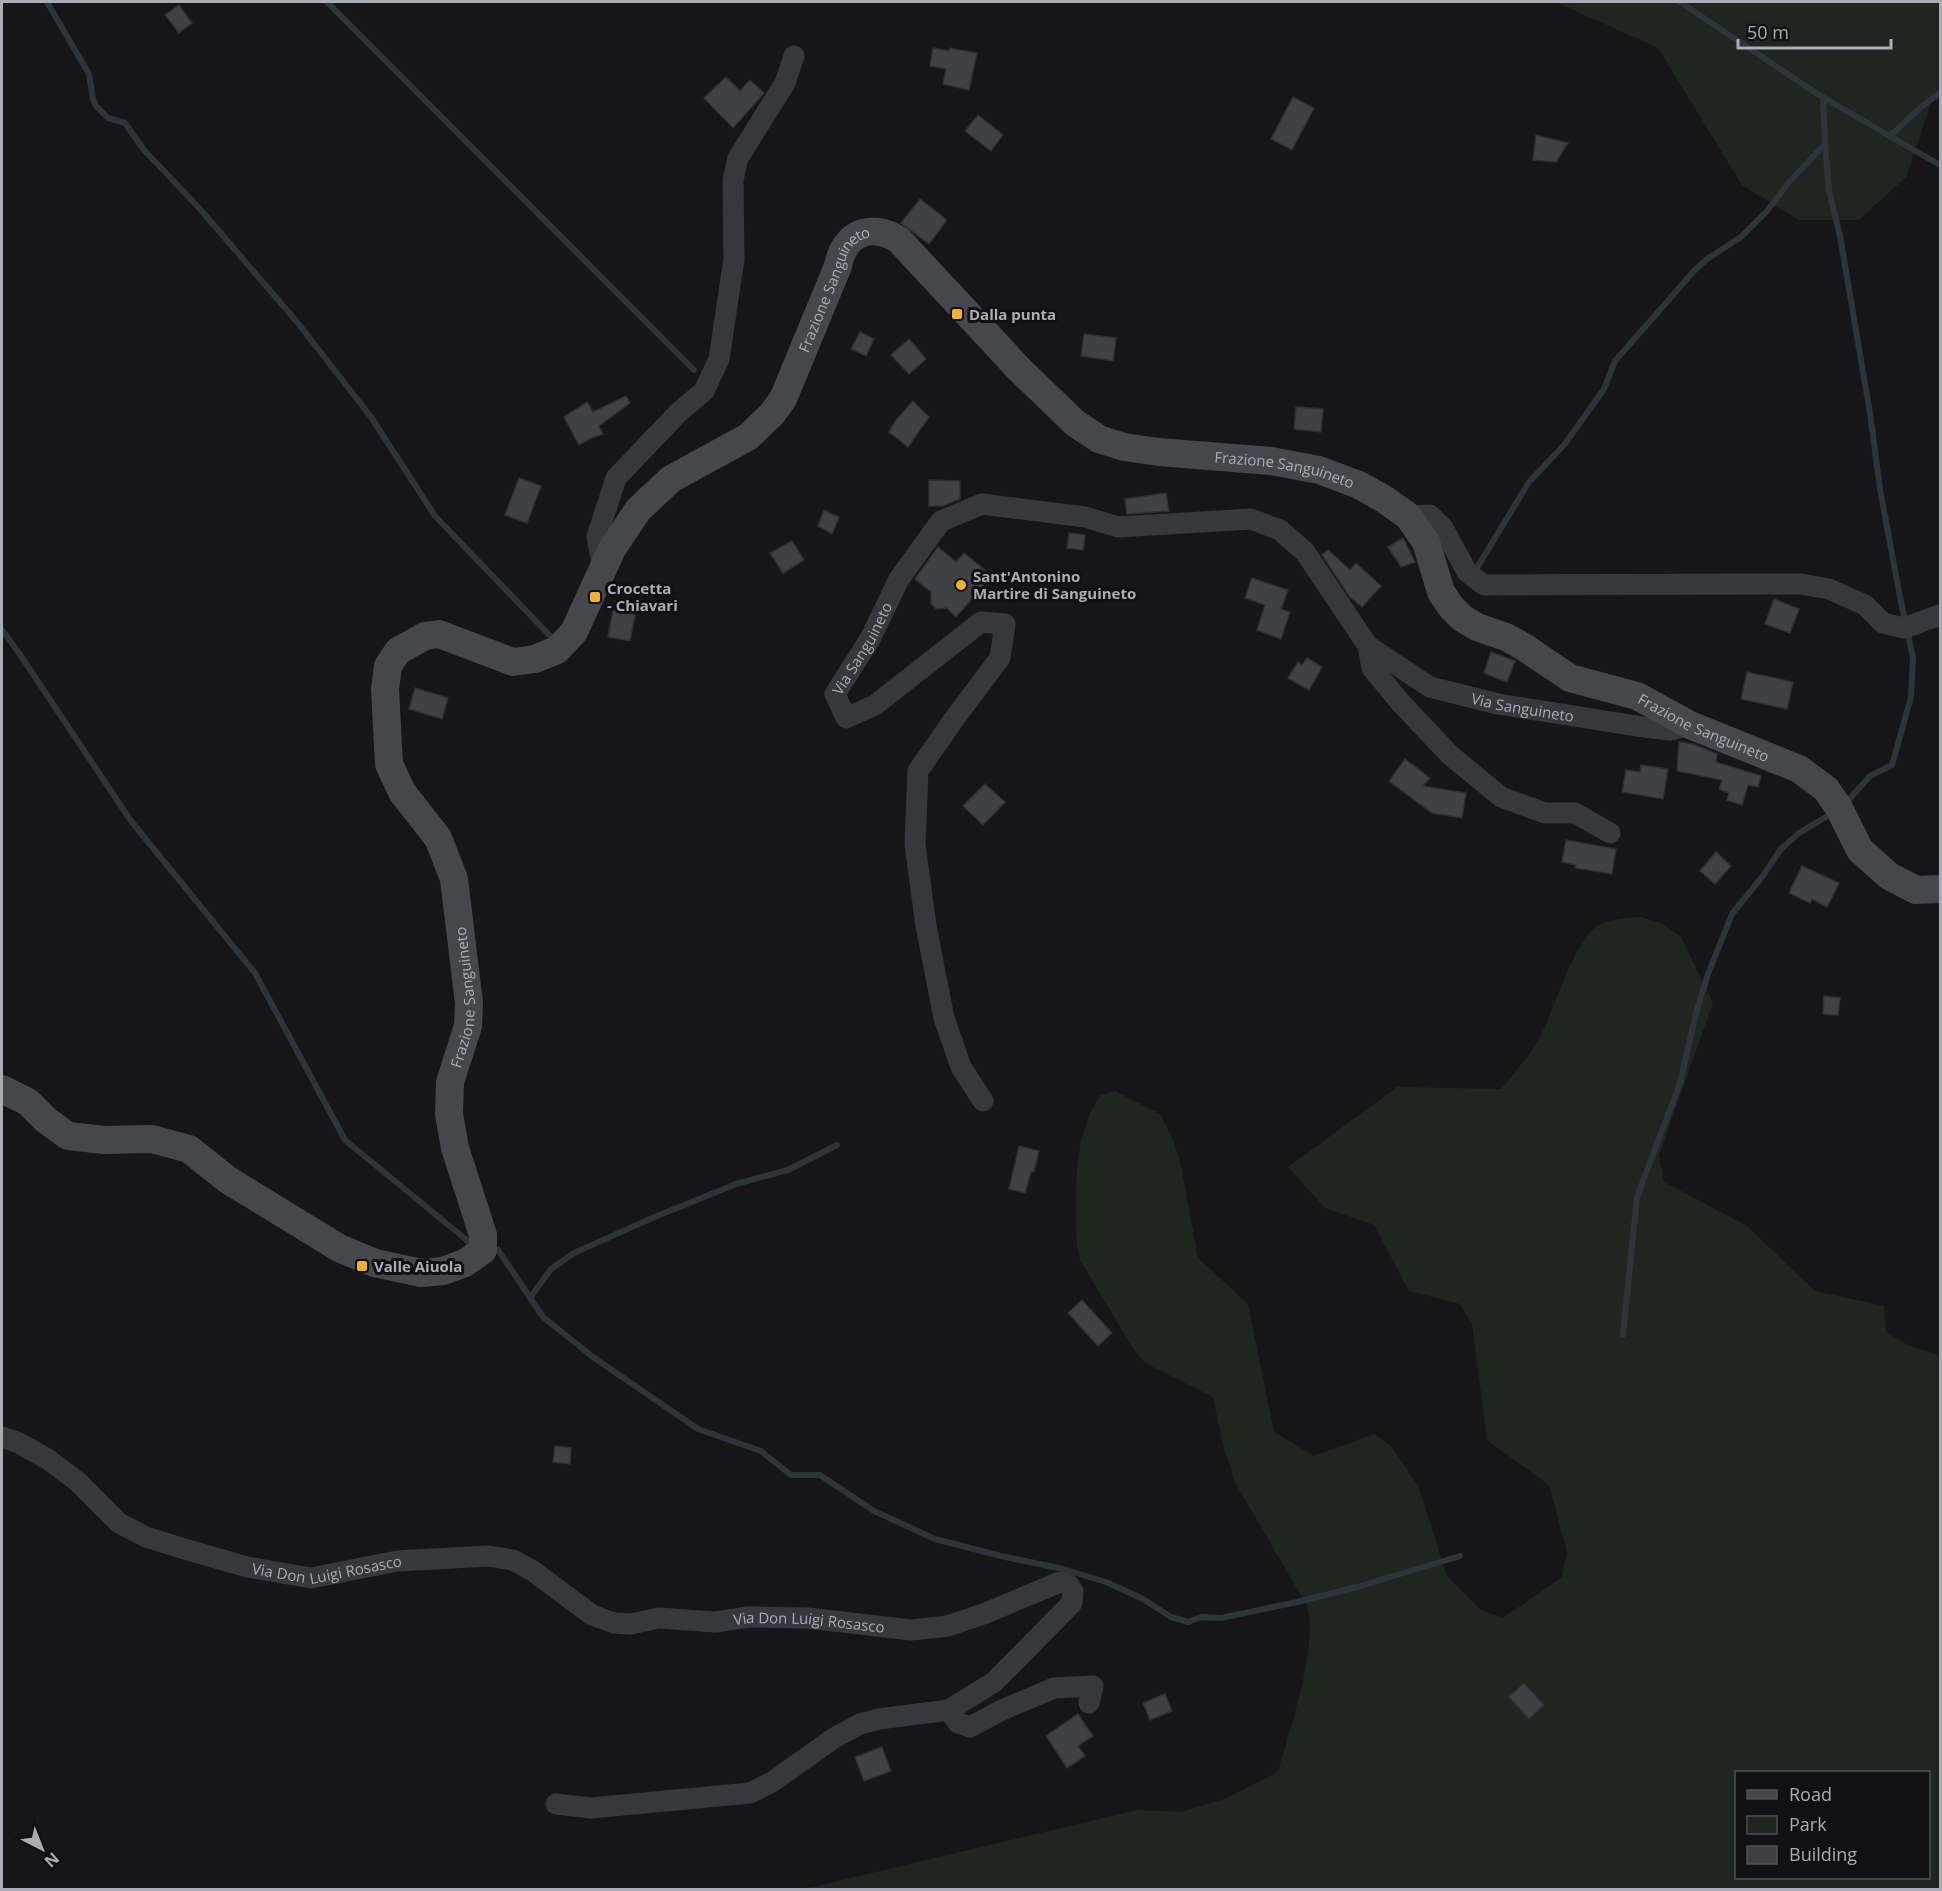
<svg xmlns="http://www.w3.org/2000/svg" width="1942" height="1891" font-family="'Open Sans',sans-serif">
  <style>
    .green { fill: #1e261f; fill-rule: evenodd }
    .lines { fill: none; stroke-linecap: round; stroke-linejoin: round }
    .stream { stroke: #2c353c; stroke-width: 6 }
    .building { fill: #404145; stroke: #303034; stroke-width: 1.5 }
    .street { stroke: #37383d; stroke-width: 21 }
    .secondary { stroke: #45474d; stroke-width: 28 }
    .poi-dot { fill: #f2b134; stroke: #111113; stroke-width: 2 }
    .labels { text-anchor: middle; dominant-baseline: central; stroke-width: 6; stroke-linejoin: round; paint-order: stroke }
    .street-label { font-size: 15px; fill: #a8adb8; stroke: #111113 }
    .poi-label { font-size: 15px; font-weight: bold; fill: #a8adb8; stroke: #111113; text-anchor: start }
  </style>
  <rect width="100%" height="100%" fill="#161618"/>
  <!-- green -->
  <g class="green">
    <polygon points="1555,2 1940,2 1940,93 1931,102 1906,177 1859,220 1799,220 1742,185 1658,48"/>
    <path d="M1641,917L1663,924L1681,937L1713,1003L1659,1155L1664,1182L1747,1226L1815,1291L1884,1306L1886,1332L1906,1344L1940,1356V1889L788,1890L817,1886L1137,1810L1181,1812L1227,1798L1274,1774L1279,1768C1290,1730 1319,1642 1307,1606L1236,1484L1223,1445L1213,1397L1145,1363L1134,1350L1080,1260C1075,1241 1076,1224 1076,1204C1076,1166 1078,1128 1101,1095L1115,1091L1160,1114L1172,1137L1180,1160L1198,1258L1248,1304L1274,1432L1314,1456L1374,1434L1391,1446L1418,1486L1447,1576L1481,1610L1503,1618L1562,1577L1567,1552L1549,1485L1487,1440L1472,1324L1460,1304L1409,1291L1374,1225L1325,1208L1288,1167L1397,1087L1501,1089C1516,1071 1531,1054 1542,1033C1554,1007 1575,942 1596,927C1608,918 1627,918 1641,917ZM1736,1772H1928V1878H1736Z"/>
  </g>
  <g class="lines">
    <!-- stream -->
    <g class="stream">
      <polyline points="47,2 89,74 93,99 96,106 108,118 125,123 144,150 200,209 297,322 371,417 435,516 555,641"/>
      <polyline points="327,2 694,370"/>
      <polyline points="1680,2 1819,95 1940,165"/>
      <polyline points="1823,97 1825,144 1829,191 1840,236 1870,413 1880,489 1900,597 1913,658 1911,697 1892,765 1870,776 1845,804"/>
      <polyline points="1890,136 1921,107 1940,93"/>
      <polyline points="1475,571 1529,482 1564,445 1604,389 1615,361 1694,271 1707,259 1741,237 1767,211 1790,181 1825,144"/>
      <polyline points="2,630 19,653 131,821 255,973 345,1140 469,1242"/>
      <polyline points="498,1250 543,1317 593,1357 698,1429 761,1451 791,1475 820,1475 874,1511 935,1539 1001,1556 1063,1569 1106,1582 1143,1599 1171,1617 1188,1622 1201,1617 1221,1618 1297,1602 1357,1587 1460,1556"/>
      <polyline points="530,1298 551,1269 574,1253 650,1219 736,1184 788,1170 837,1145"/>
      <polyline points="1623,1335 1637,1197 1680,1083 1696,1013 1708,974 1732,914 1762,877 1781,849 1799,833 1834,812"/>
    </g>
  </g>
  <!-- building -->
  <g class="building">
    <polygon points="179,5 192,23 179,33 165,15"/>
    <polygon points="933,48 949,51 950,48 977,53 969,90 943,84 946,69 930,66"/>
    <polygon points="726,77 740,91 750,80 764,93 733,128 704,98"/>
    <polygon points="1293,97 1314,108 1292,150 1271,139"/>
    <polygon points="978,115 1003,135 991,151 965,131"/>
    <polygon points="1536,135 1568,143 1556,162 1533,160"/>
    <polygon points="920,199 947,220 929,244 901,223"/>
    <polygon points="860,332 874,339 866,356 851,349"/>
    <polygon points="1084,334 1116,338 1113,361 1081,356"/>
    <polygon points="909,339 926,359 909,374 891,355"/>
    <polygon points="626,396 630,403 599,426 603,434 591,438 579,445 564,417 587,402 593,412"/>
    <polygon points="913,401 929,417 908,447 889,432 896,420"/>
    <polygon points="1296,407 1323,409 1321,432 1294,429"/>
    <polygon points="519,478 541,486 527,523 505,515"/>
    <polygon points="929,480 960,481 960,499 943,506 929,506"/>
    <polygon points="1166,493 1169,511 1127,514 1125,499"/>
    <polygon points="824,510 839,517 832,534 818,526"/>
    <polygon points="1069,533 1085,535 1083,550 1067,548"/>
    <polygon points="1403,538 1415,562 1401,567 1388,547"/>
    <polygon points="792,541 804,560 783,573 770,553"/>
    <polygon points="938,547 956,562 964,553 992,576 956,617 947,608 936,609 931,603 931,592 915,579"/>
    <polygon points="1328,550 1350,570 1356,563 1381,586 1362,607 1350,597 1322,555"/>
    <polygon points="1252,578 1288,590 1281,609 1290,612 1281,639 1257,630 1265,605 1245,598"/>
    <polygon points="1774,599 1799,609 1790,633 1765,624"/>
    <polygon points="615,601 637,606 630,641 608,637"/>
    <polygon points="1491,652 1515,661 1507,682 1484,673"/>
    <polygon points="1307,658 1322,667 1309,690 1288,678 1298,662 1302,665"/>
    <polygon points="1747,672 1793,682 1787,709 1741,699"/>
    <polygon points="415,688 448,698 442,719 409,709"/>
    <polygon points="1679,742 1693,744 1717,754 1716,762 1761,776 1758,787 1748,785 1742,805 1727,800 1729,793 1719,789 1722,780 1677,771"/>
    <polygon points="1405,759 1430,778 1423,786 1466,793 1462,818 1432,813 1389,781"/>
    <polygon points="1641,765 1668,769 1663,799 1622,792 1626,770 1640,772"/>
    <polygon points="985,784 1005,802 983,825 963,806"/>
    <polygon points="1566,840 1616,849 1612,874 1575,868 1576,865 1562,862"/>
    <polygon points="1716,852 1731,866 1715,884 1700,871"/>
    <polygon points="1802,866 1839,883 1827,907 1812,899 1810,903 1789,893"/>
    <polygon points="1824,996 1840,998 1838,1015 1823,1014"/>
    <polygon points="1019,1146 1039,1151 1034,1172 1031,1172 1025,1193 1009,1189"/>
    <polygon points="1082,1300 1112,1333 1098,1346 1068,1313"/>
    <polygon points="555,1446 571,1448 570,1464 553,1462"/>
    <polygon points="1524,1683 1544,1705 1529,1719 1509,1697"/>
    <polygon points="1165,1694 1172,1711 1150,1720 1143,1703"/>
    <polygon points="1078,1714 1093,1736 1078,1746 1085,1756 1067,1768 1046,1736"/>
    <polygon points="882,1747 891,1771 864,1781 855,1757"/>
  </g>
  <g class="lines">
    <!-- street -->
    <g class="street">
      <polyline points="1408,516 1430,515 1443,528 1467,572 1484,585 1801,584 1829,589 1865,605 1883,623 1904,628 1940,615"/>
      <polyline points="603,568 597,537 616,478 679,412 704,391 719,359 734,259 733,180 738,158 785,83 794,56"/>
      <polyline points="1368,646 1372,668 1400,702 1450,755 1501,797 1545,813 1575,813 1610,833"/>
      <path id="s1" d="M983,1101L961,1067L944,1018L926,926L915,844L918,771L952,722L1000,658L1005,624L981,622L875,705L846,718L835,694L870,639L899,579L941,521L982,504L1085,517L1118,527L1251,519L1280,530L1305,552L1368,646L1430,687L1498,704L1643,727L1670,730L1690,725"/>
      <path id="s2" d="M2,1437L19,1443L49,1460L78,1482L119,1523L146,1537L178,1547L247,1567L311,1578L397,1561L489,1556L513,1560L533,1571L592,1615L614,1623L631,1624L659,1618L715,1622L749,1617L808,1618L911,1630L948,1626L986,1613L1060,1582L1068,1584L1073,1591L1072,1603L994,1682L949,1710L879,1719L860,1724L834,1738L772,1782L750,1793L591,1808L556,1804"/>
      <polyline points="949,1710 958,1723 970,1727 1002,1710 1054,1688 1093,1686 1089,1703"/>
    </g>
    <!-- secondary -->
    <path class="secondary" id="s3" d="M2,1089L28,1102L46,1120L68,1136L104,1140L152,1139L189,1149L228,1180L339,1248L375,1263L421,1273L443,1271L465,1263L483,1250V1235L455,1148L449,1114L450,1082L468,1026L469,1003L454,879L438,838L402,792L389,764L385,689L388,666L398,651L425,636L439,634L513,662L535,659L557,650L574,632L612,549L638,510L671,479L748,437L772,414L783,399L838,266C844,233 871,222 899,240L1019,369L1075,423L1099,439L1124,447L1159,452L1271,461L1319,470L1359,485L1384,499L1408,516L1426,542L1441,592L1451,607L1462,618L1477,627L1506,637L1524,647L1570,678L1637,696L1690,725L1799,769L1826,789L1839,808L1860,850L1889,876L1916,890L1940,889"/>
  </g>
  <!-- markers -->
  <g class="poi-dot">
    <rect x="951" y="308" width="12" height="12" rx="3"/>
    <circle cx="961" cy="585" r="6"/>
    <rect x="589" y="591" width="12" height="12" rx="3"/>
    <rect x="356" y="1260" width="12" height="12" rx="3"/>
  </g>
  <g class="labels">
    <!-- street labels -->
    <g class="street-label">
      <text stroke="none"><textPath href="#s3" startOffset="1808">Frazione Sanguineto</textPath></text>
      <text stroke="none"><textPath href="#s3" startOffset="2382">Frazione Sanguineto</textPath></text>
      <text stroke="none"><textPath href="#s1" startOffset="786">Via Sanguineto</textPath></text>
      <text stroke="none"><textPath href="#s1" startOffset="1599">Via Sanguineto</textPath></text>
      <text stroke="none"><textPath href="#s3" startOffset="2902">Frazione Sanguineto</textPath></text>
      <text stroke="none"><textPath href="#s3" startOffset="798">Frazione Sanguineto</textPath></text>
      <text stroke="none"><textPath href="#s2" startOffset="364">Via Don Luigi Rosasco</textPath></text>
      <text stroke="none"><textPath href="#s2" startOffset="868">Via Don Luigi Rosasco</textPath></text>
    </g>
    <!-- poi labels -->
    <g class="poi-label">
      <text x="969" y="314">Dalla punta</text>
      <text x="973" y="576">Sant'Antonino<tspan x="973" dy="17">Martire di Sanguineto</tspan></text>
      <text x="607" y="588">Crocetta<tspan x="607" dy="17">- Chiavari</tspan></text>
      <text x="374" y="1266">Valle Aiuola</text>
    </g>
  </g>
  <!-- border -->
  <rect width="1942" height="1891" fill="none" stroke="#a8adb8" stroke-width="6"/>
  <!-- legend -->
  <rect x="1735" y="1771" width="195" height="108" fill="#111113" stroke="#4d4f55" stroke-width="1.5"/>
  <rect x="1747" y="1790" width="30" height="9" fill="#45474d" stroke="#4d4f55" stroke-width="1.5"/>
  <text x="1789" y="1801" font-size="18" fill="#a8adb8">Road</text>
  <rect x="1747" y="1816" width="30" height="18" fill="#1e261f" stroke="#4d4f55" stroke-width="1.5"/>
  <text x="1789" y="1831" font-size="18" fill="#a8adb8">Park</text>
  <rect x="1747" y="1846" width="30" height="18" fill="#404145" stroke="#4d4f55" stroke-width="1.5"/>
  <text x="1789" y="1861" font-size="18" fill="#a8adb8">Building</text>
  <!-- north arrow -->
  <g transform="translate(42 1849) rotate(138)" stroke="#111113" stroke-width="4.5" paint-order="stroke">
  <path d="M0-4.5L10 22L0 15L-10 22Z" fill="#a8adb8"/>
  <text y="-9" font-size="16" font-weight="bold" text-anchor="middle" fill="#a8adb8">N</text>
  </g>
  <!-- scale -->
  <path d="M1738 39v9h153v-9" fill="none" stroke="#a8adb8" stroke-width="3"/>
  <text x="1747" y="39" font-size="18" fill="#a8adb8" stroke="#111113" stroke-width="4.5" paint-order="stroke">50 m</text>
</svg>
